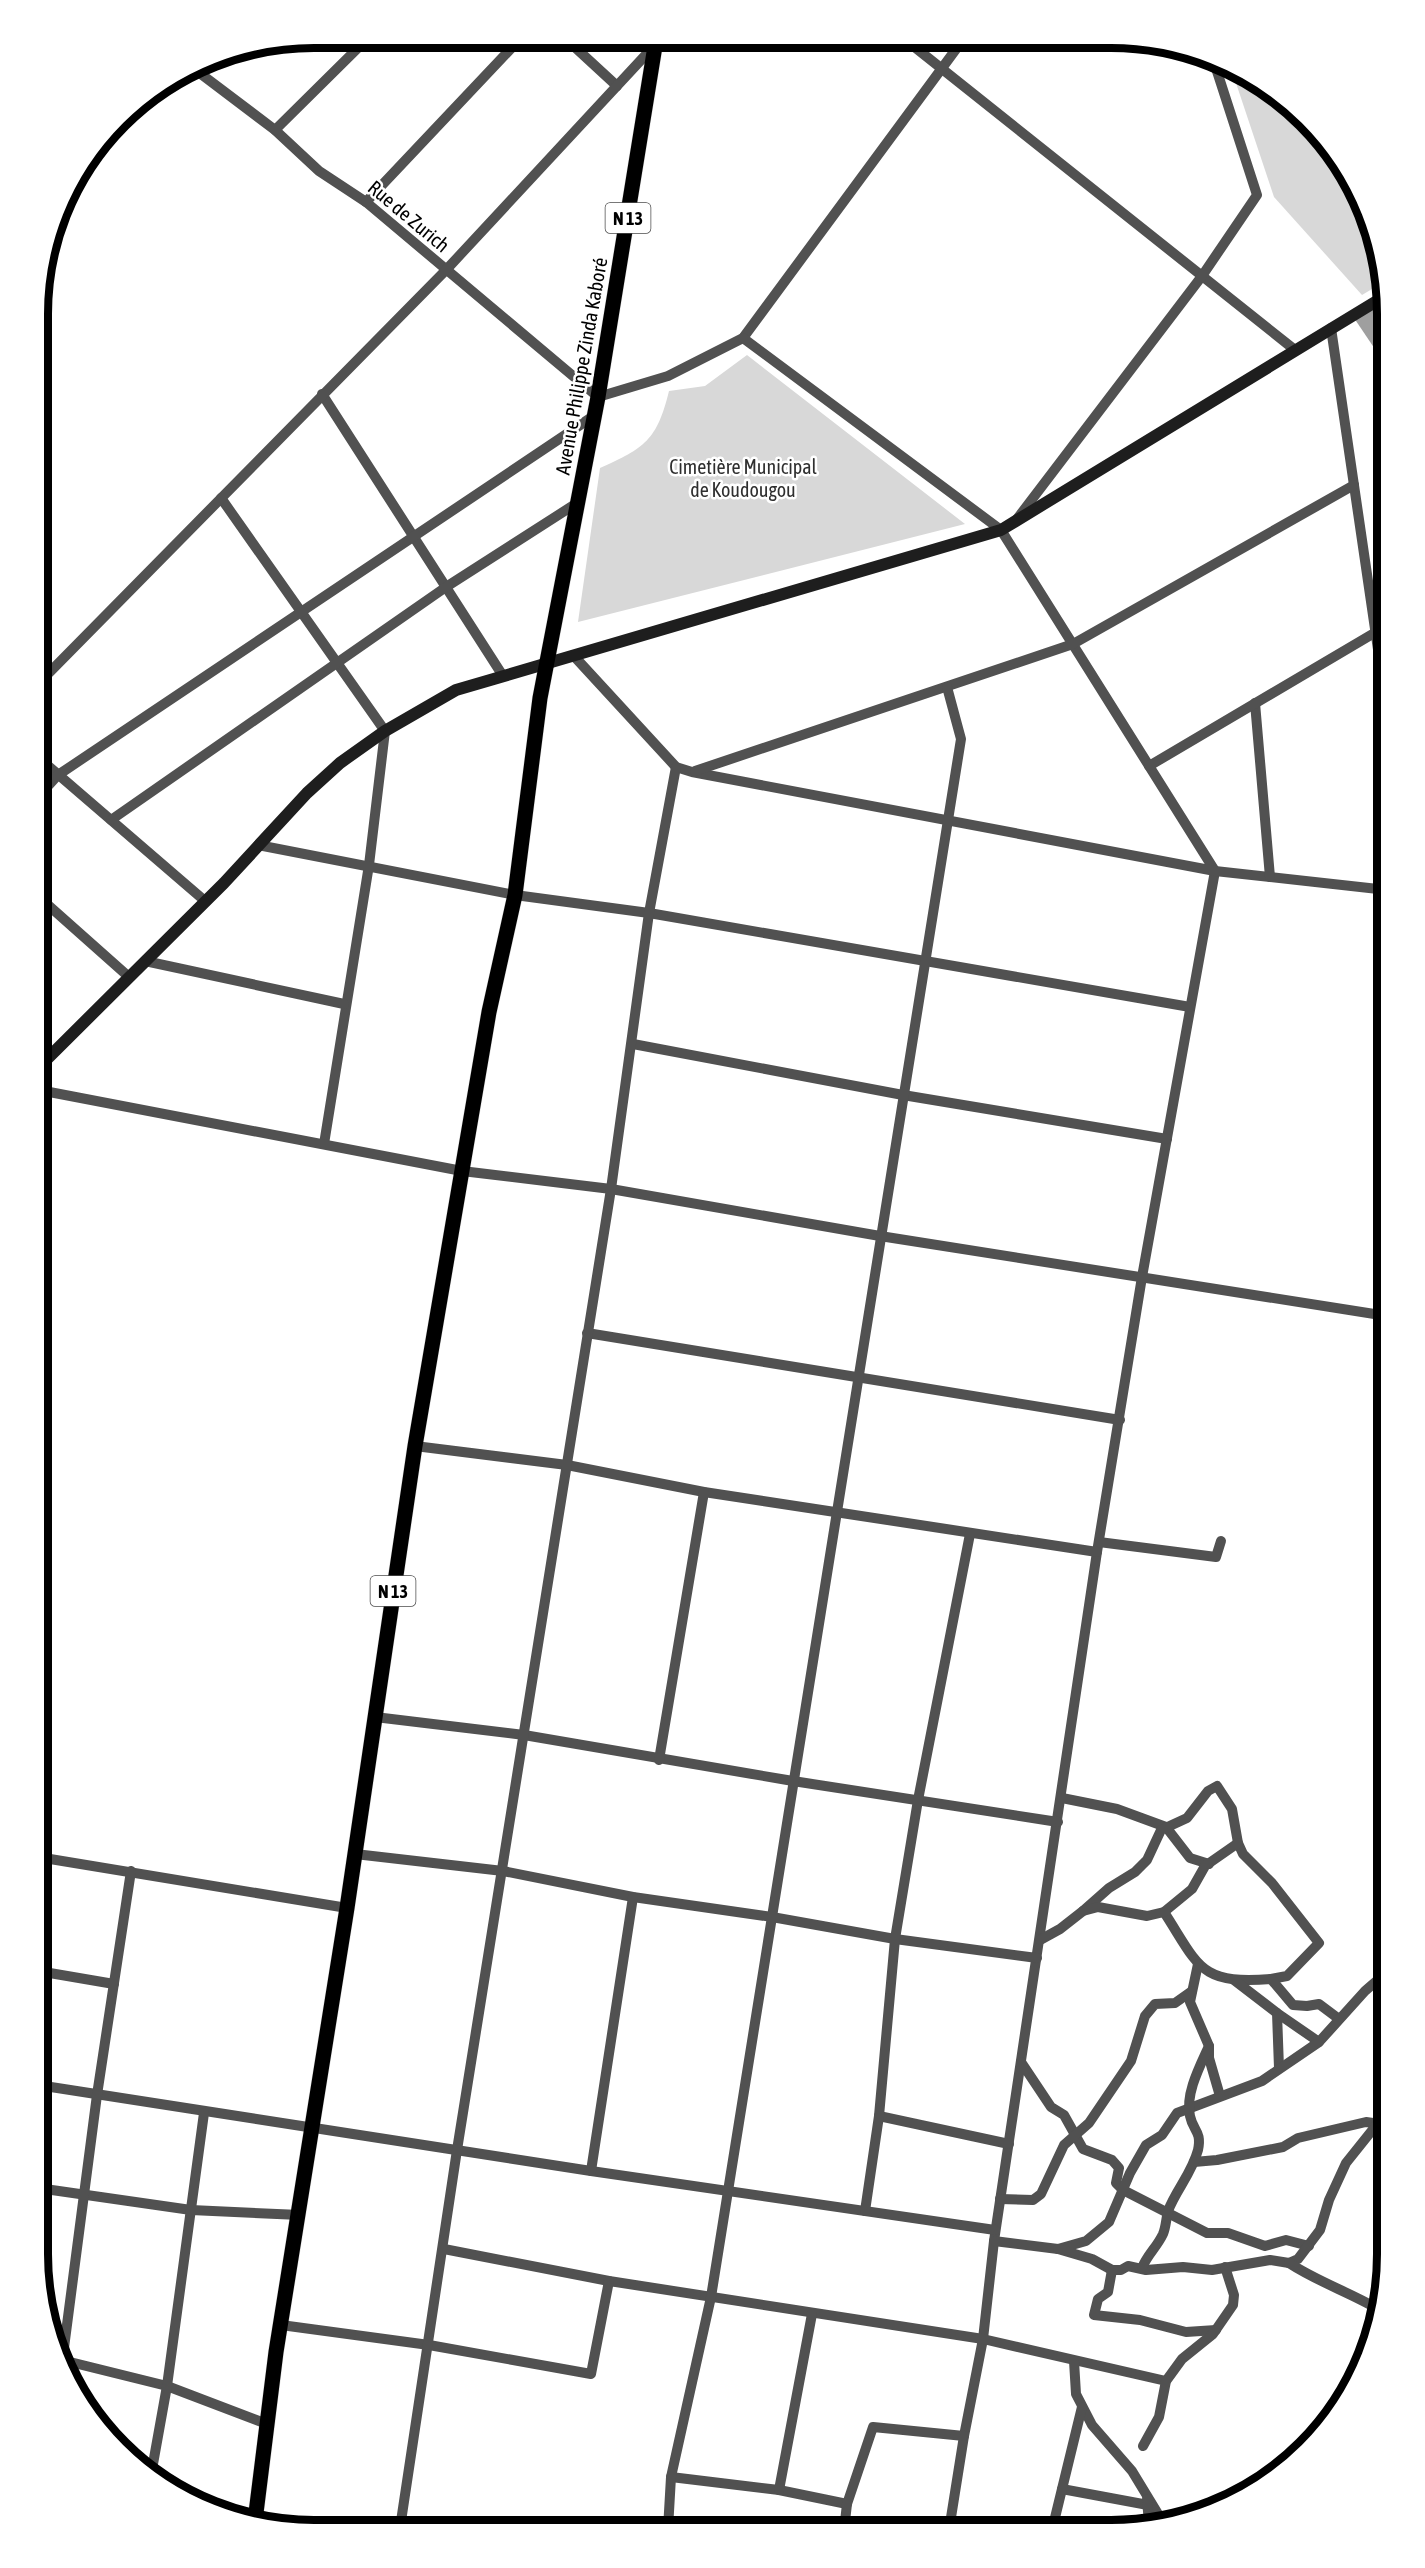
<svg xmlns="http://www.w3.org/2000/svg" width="1425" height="2568" font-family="'Asap Condensed',sans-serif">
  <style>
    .green { fill: #d8d8d8 }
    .water { fill: #9f9f9f }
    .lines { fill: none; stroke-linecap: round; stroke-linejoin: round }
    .primary-casing { stroke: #dbdbdb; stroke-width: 16 }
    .street { stroke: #515151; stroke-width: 10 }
    .secondary { stroke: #1e1e1e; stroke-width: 12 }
    .primary { stroke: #000; stroke-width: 15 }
    .labels { text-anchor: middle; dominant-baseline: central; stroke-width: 5; stroke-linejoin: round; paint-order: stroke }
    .shield { fill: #fff; stroke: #4c4c4c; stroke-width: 1.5 }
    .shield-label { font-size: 18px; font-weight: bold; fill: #000 }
    .street-label { font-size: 20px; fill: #000; stroke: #fff }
    .park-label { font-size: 20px; fill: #2f2f2f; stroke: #fff }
    .rim { fill: none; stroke: #000; stroke-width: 8 }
  </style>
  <rect width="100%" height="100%" fill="#fff"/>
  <!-- green -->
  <g class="green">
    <polygon points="1230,65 1293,106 1341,160 1373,225 1382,283 1362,295 1274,197"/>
    <path d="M747,355L965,524L578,622L600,468C645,448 657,440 669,391L705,386Z"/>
  </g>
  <!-- water -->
  <polygon class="water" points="1385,296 1387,314 1387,367 1352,315"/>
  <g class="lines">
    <!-- primary casing -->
    <g class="primary-casing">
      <polyline id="primary" points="255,2521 276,2352 347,1908 415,1446 489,1012 515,895 540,698 598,397 656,40"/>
    </g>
    <!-- street -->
    <g class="street">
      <polyline points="566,39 617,86"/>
      <polyline points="907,41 1295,350"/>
      <polyline points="193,68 275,130 319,171 366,202 598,397 668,376 743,338 962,41"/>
      <polyline points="275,130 368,38"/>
      <polyline points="366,202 520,39"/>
      <polyline points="1331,328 1387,711"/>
      <polyline points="743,338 1001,530 1215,871 1142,1277 1097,1552 994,2241 983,2339 964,2436 949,2530"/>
      <polyline points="322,394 503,676"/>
      <polyline points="221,498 385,731 369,865 324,1144"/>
      <polyline points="1017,519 1202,276 1257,195 1213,59"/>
      <polyline points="573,655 676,767 692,772 1215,871 1387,890"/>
      <polyline points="39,683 446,270 654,46"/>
      <polyline points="1255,703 1270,877"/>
      <polyline points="39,758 205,901"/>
      <polyline points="1149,766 1376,632"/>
      <polyline points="695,771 1073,644 1354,485"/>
      <polyline points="39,796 58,775 595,415"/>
      <polyline points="111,820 446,587 577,503"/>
      <polyline points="258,845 515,895 649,913 1190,1007"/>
      <polyline points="39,897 129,977"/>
      <polyline points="145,961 344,1004"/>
      <polyline points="633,1044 903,1095 1167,1139"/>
      <polyline points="39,1090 462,1171 611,1189 880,1236 1387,1316"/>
      <polyline points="587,1333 1120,1420"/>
      <polyline points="415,1446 567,1465 704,1492 1097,1552"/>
      <polyline points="1099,1542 1216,1557 1221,1541"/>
      <polyline points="375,1717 524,1735 793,1781 1058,1822"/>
      <polyline points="659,1760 704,1492"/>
      <polyline points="1062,1798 1117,1809 1166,1827 1190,1858 1209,1864"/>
      <polyline points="355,1854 503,1871 633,1897 772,1917 895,1939 1037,1958"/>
      <polyline points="38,1857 347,1908"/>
      <polyline points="1083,1911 1109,1888 1135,1872 1147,1860 1161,1830 1187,1818 1208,1791 1217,1786 1232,1809 1238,1843 1243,1854 1272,1883 1319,1943 1287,1976 1271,1979"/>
      <path d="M1164,1912C1199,1966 1199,1985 1271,1979L1293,2005L1307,2006L1319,2004L1339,2019"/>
      <polyline points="1040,1940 1060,1929 1083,1911 1098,1907 1147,1916 1164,1912 1192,1889 1205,1866 1238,1843"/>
      <polyline points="1198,1964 1190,2002 1209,2046 1209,2058 1220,2096"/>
      <polyline points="38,1971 114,1984"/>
      <polyline points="1234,1980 1277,2013 1279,2068"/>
      <polyline points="1277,2013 1319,2042"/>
      <polyline points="1021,2062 1051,2107 1064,2115 1083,2149 1112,2160 1119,2168 1116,2183 1123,2190 1207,2233 1228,2233 1265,2246 1286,2240 1309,2246"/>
      <polyline points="38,2085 591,2171 995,2230"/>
      <polyline points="879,2116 1009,2144"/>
      <polyline points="1194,2162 1217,2160 1283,2147 1298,2138 1366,2122 1387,2125"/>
      <polyline points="591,2171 633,1897"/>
      <polyline points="38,2188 191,2210 300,2215"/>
      <polyline points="1000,2199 1033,2200 1041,2194 1064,2145 1089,2123 1131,2061 1145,2016 1155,2004 1175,2003 1192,1991"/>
      <polyline points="865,2211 879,2116 895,1939 918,1800 970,1534"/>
      <polyline points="994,2241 1058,2249 1086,2241 1109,2222 1130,2173 1146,2145 1162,2135 1177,2113 1262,2081 1319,2042 1365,1991 1387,1972"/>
      <polyline points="444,2249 609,2281 983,2339 1166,2381"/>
      <polyline points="1058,2249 1092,2259 1112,2270 1121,2270 1128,2266 1146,2270 1183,2267 1212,2270 1270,2260 1289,2263 1298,2259 1320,2230 1329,2200 1346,2163 1378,2123"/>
      <path d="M1289,2263C1318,2282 1349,2292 1378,2309"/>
      <path d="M1142,2268C1147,2255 1157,2247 1163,2234C1166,2227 1166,2219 1168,2211C1176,2190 1192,2173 1198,2150C1202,2131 1193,2131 1190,2116C1185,2094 1200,2066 1209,2046"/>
      <polyline points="1112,2270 1108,2292 1098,2299 1094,2315 1140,2320 1186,2332 1216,2330"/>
      <polyline points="281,2325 429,2345 591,2374 609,2281"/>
      <polyline points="62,2360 167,2386 267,2424"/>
      <polyline points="1074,2361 1076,2394 1092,2425 1132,2471 1163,2522"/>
      <polyline points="62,2363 97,2095 131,1871"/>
      <polyline points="1143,2446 1159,2417 1166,2381 1182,2359 1213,2334 1233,2305 1234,2295 1225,2267"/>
      <polyline points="151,2475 167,2386 204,2113"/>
      <polyline points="671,2477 779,2490 847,2504"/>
      <polyline points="1062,2489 1148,2505"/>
      <polyline points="779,2490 812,2314"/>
      <polyline points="1147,2499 1149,2524"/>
      <polyline points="400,2528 457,2150 611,1189 649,913 676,767"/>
      <polyline points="668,2529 671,2477 711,2297 961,739 947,687"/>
      <polyline points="844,2530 847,2504 873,2427 964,2436"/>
      <polyline points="1052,2530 1082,2407"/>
    </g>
    <!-- secondary -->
    <polyline class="secondary" points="39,1067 224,883 307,793 340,763 385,731 456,690 1001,530 1385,296"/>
    <!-- primary -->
    <use href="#primary" class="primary"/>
  </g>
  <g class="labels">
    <!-- shield labels -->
    <g class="shield">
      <rect x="605.5" y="203" width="45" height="30" rx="4.5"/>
      <rect x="370.5" y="1576" width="45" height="30" rx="4.5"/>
    </g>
    <g class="shield-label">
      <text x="628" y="218">N 13</text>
      <text x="393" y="1591">N 13</text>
    </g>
    <!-- street labels -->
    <g class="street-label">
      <text transform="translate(409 216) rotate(40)">Rue de Zurich</text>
      <text transform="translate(581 366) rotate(-80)">Avenue Philippe Zinda Kaboré</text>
    </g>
    <!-- park labels -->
    <g class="park-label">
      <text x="743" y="466">Cimetière Municipal<tspan x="743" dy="23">de Koudougou</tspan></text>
    </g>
  </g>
  <!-- crop -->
  <path d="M0 0H1425V2568H0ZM314 48H1111A266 266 0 0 1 1377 314V2254A266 266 0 0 1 1111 2520H314A266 266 0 0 1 48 2254V314A266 266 0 0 1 314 48Z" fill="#fff" fill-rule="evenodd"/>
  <path class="rim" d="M314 48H1111A266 266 0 0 1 1377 314V2254A266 266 0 0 1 1111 2520H314A266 266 0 0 1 48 2254V314A266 266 0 0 1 314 48Z"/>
</svg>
